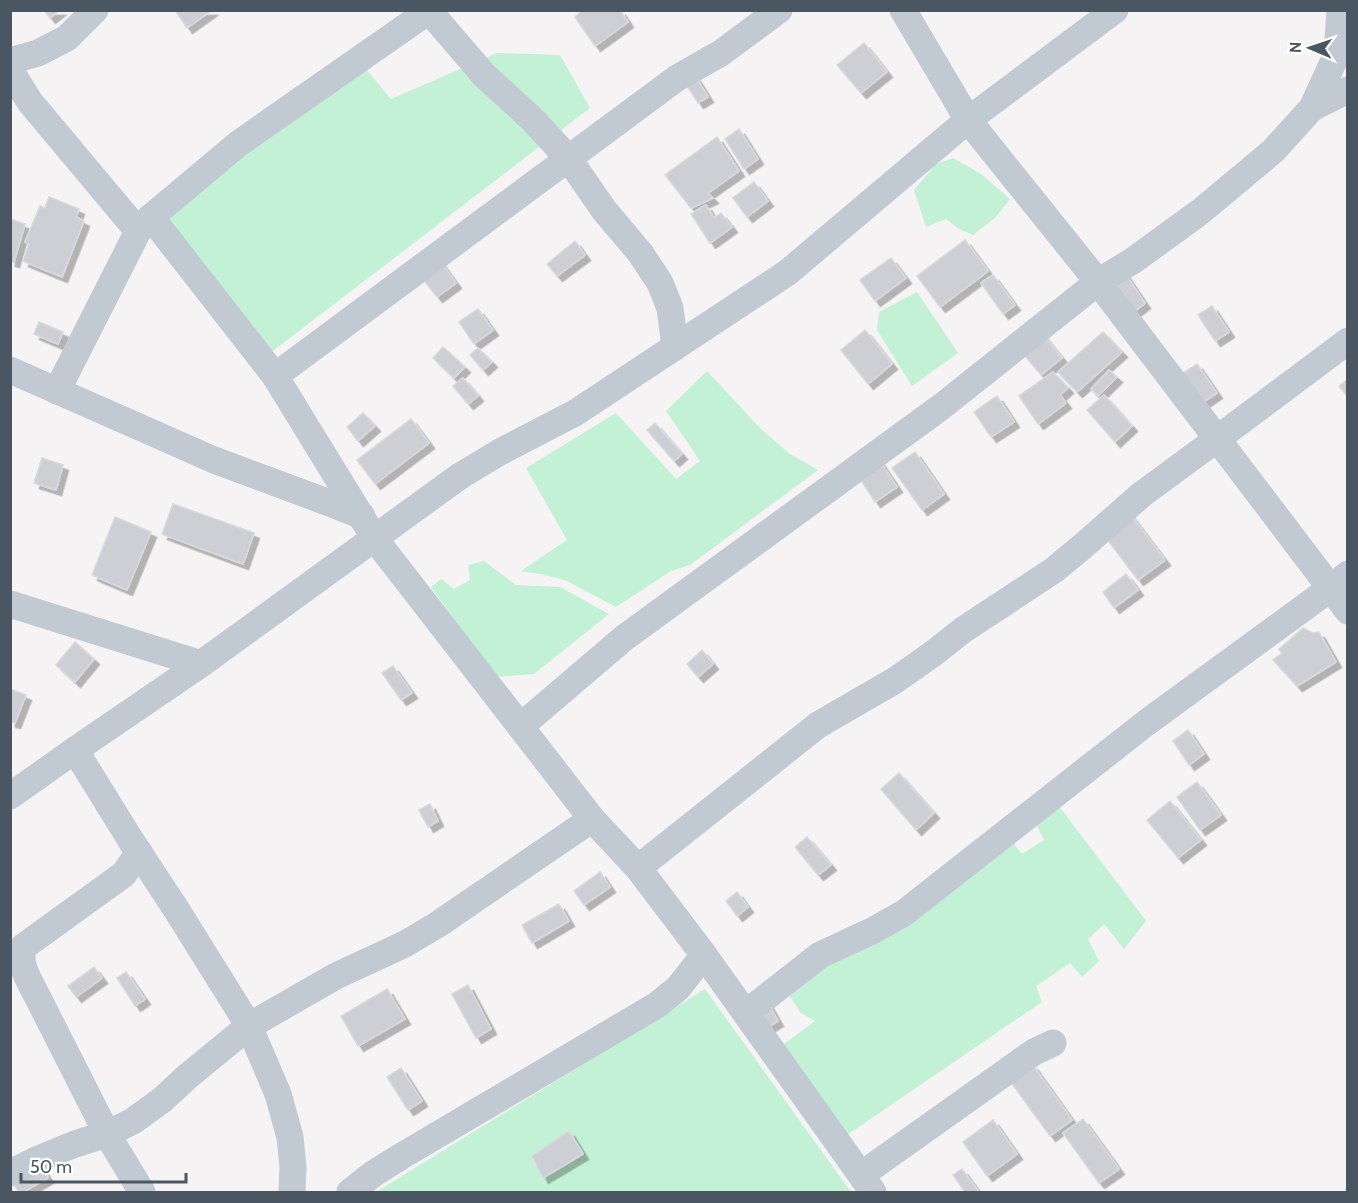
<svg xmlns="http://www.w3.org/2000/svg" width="1358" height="1203" font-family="Cabin,sans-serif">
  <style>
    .green { fill: #c3f1d5 }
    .building { fill: #cdcfd5; stroke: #d7d9de; stroke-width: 1.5; filter: url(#shadow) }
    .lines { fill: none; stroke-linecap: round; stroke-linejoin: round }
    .minor { stroke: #c1cad2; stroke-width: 27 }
  </style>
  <defs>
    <filter id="shadow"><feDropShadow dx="5.5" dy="5.5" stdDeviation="0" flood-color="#0004"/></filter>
  </defs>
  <rect width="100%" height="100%" fill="#f5f3f3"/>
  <!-- green -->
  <g class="green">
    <polygon points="497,53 560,55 590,108 269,354 156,219 361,63 391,99"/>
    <polygon points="953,158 981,174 1010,199 996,217 973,235 959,229 946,219 926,227 914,190 936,164"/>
    <polygon points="917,292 958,353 912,386 877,330 879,312"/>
    <polygon points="707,371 761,429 790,454 818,470 690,565 671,571 616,607 567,581 546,575 521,571 567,540 526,468 616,413 676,479 700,461 666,411"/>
    <polygon points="484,561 516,585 560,587 609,614 534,674 496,677 431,587 441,579 454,589 470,580 468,565"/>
    <polygon points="1059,806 1146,921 1124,949 1104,924 1088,939 1099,961 1082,977 1070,963 1036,986 1042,1002 847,1135 783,1045 815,1021 800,1012 784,987 1010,839 1022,854 1044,840 1035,822"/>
    <polygon points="705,989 851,1192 376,1192"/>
  </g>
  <!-- building -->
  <g class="building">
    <polygon points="44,10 60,10 50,18"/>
    <polygon points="175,10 212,10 187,28"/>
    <polygon points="583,10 620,10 628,22 595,46 575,17"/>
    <polygon points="864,43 887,72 861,93 837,65"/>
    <polygon points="695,76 708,97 698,103 685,83"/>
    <polygon points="739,129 758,159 744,169 725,139"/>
    <polygon points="717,137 739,171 708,193 713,198 691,208 665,175"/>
    <polygon points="754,182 768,201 747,217 733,198"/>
    <polygon points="49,197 79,209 76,217 84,221 62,277 23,261 29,244 25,242 40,206 45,208"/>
    <polygon points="706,205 714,218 721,213 732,227 710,243 691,214"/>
    <polygon points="10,219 25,224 14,262 10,261"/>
    <polygon points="965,240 988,271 940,307 917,276"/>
    <polygon points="575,241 585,255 557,276 547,264"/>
    <polygon points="434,253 456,283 437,297 414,268"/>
    <polygon points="891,258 906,278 875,301 860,280"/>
    <polygon points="1124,272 1145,303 1135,311 1113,279"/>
    <polygon points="993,275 1015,305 1003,314 981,283"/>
    <polygon points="1212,306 1229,332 1215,341 1198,315"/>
    <polygon points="478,309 493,330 474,344 459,322"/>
    <polygon points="1032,321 1062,358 1041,375 1011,339"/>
    <polygon points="39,322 63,332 58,344 34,334"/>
    <polygon points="865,330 892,364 868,384 841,350"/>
    <polygon points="1103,332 1122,352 1077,392 1058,372"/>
    <polygon points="443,347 465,367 454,378 433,358"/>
    <polygon points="478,348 492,362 483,370 470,355"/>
    <polygon points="1197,364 1217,393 1202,403 1182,374"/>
    <polygon points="1109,370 1117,377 1098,396 1091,389"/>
    <polygon points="1053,372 1068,388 1060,395 1066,403 1038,424 1019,396"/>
    <polygon points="463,378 478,396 468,404 453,386"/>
    <polygon points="1348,379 1348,397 1339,386"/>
    <polygon points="1104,395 1132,426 1115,442 1087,410"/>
    <polygon points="997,396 1014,422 991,437 974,412"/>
    <polygon points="363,413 375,426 358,441 347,427"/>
    <polygon points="411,419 429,443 375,484 357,460"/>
    <polygon points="655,423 682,454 674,461 647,430"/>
    <polygon points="915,452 944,494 922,510 892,468"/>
    <polygon points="42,458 63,465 56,490 34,483"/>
    <polygon points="879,460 897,487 875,502 857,474"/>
    <polygon points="173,504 254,533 243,564 162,534"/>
    <polygon points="1123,505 1165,560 1138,580 1096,525"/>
    <polygon points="115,517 151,532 127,590 92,575"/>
    <polygon points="1126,574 1138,590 1114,608 1103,592"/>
    <polygon points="1303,628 1313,633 1319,632 1336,662 1297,686 1273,660 1282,653 1279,649"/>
    <polygon points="75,642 94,659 75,682 56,665"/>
    <polygon points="702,650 713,664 698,677 687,664"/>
    <polygon points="393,666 412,693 401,700 382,673"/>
    <polygon points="10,689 26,695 15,723 10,722"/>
    <polygon points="1188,730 1204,754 1189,765 1173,741"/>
    <polygon points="899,773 934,813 916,830 881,789"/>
    <polygon points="1197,782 1221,815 1200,830 1177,797"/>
    <polygon points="1170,801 1201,840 1178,858 1147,820"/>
    <polygon points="430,804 438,821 428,827 419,810"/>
    <polygon points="807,837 831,865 818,875 795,847"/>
    <polygon points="600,872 610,887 584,905 574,891"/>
    <polygon points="737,892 748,907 737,916 726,901"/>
    <polygon points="559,904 569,921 532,943 522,925"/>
    <polygon points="94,967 102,978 76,997 68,986"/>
    <polygon points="126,972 145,999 135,1006 117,978"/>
    <polygon points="468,985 491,1029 476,1038 452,994"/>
    <polygon points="387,989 405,1019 358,1046 341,1016"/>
    <polygon points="768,1003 778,1021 765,1029 754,1012"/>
    <polygon points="1032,1064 1072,1120 1050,1136 1010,1081"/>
    <polygon points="401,1068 422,1101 408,1110 387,1077"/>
    <polygon points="1083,1119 1119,1169 1099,1183 1063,1133"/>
    <polygon points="993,1120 1017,1154 987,1176 963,1142"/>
    <polygon points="569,1131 583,1154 543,1178 532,1156"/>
    <polygon points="33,1151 48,1178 23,1192 19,1192 10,1178"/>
    <polygon points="962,1169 978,1191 977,1192 965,1192 953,1175"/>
  </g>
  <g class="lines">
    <!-- minor -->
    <g class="minor">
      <polyline points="903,10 968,120 1098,282 1348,611"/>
      <polyline points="429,11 484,75 533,120 568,158 604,210 641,254 660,283 670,308 675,347"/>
      <polyline points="10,61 38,53 67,38 95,10"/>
      <polyline points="10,70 30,102 138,231"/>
      <polyline points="1312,108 1348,90"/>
      <polyline points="151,217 275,376 375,539 592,819 638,868 704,955 873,1192"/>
      <polyline points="10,370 214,460 327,502 362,516"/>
      <polyline points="275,376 677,78 721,53 779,10"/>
      <polyline points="57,391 138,231 151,217 238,144 430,10"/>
      <polyline points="10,604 201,664"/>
      <polyline points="521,726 624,638 941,407 1098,282 1134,260 1200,212 1273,151 1312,108 1337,54 1340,10"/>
      <polyline points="75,750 130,839 176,909 249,1026 278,1094 290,1137 293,1167 292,1192"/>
      <polyline points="10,796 75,750 201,664 460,476 500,452 575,413 787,273 968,120 1115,10"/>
      <path d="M139,852L124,874L23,947C19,965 27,976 35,992L107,1134L142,1192"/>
      <polyline points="638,868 818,725 894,681 934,653 963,630 1054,570 1083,546 1141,495 1217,439 1348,341"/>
      <polyline points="746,1013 820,955 874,930 904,913 1146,723 1331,588 1348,574"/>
      <polyline points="10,1173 36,1160 75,1144 107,1134 133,1121 162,1100 188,1076 249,1026 336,976 405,944 437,925 592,819"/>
      <polyline points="861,1175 1034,1052 1053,1043"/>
      <polyline points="350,1192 373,1174 400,1157 657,1005 678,988 704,955"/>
    </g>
  </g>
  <!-- border -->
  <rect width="1358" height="1203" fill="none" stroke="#4a5661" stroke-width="24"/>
  <!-- north arrow -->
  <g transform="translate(1310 48) rotate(272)" stroke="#ffffff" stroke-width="4.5" paint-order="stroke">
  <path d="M0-4.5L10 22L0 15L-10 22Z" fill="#4a5661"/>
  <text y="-9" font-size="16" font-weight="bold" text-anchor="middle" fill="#4a5661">N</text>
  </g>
  <!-- scale -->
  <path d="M21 1173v9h165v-9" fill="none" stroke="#4a5661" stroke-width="3"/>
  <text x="30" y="1173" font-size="18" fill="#4a5661" stroke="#ffffff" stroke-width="4.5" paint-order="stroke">50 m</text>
</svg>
